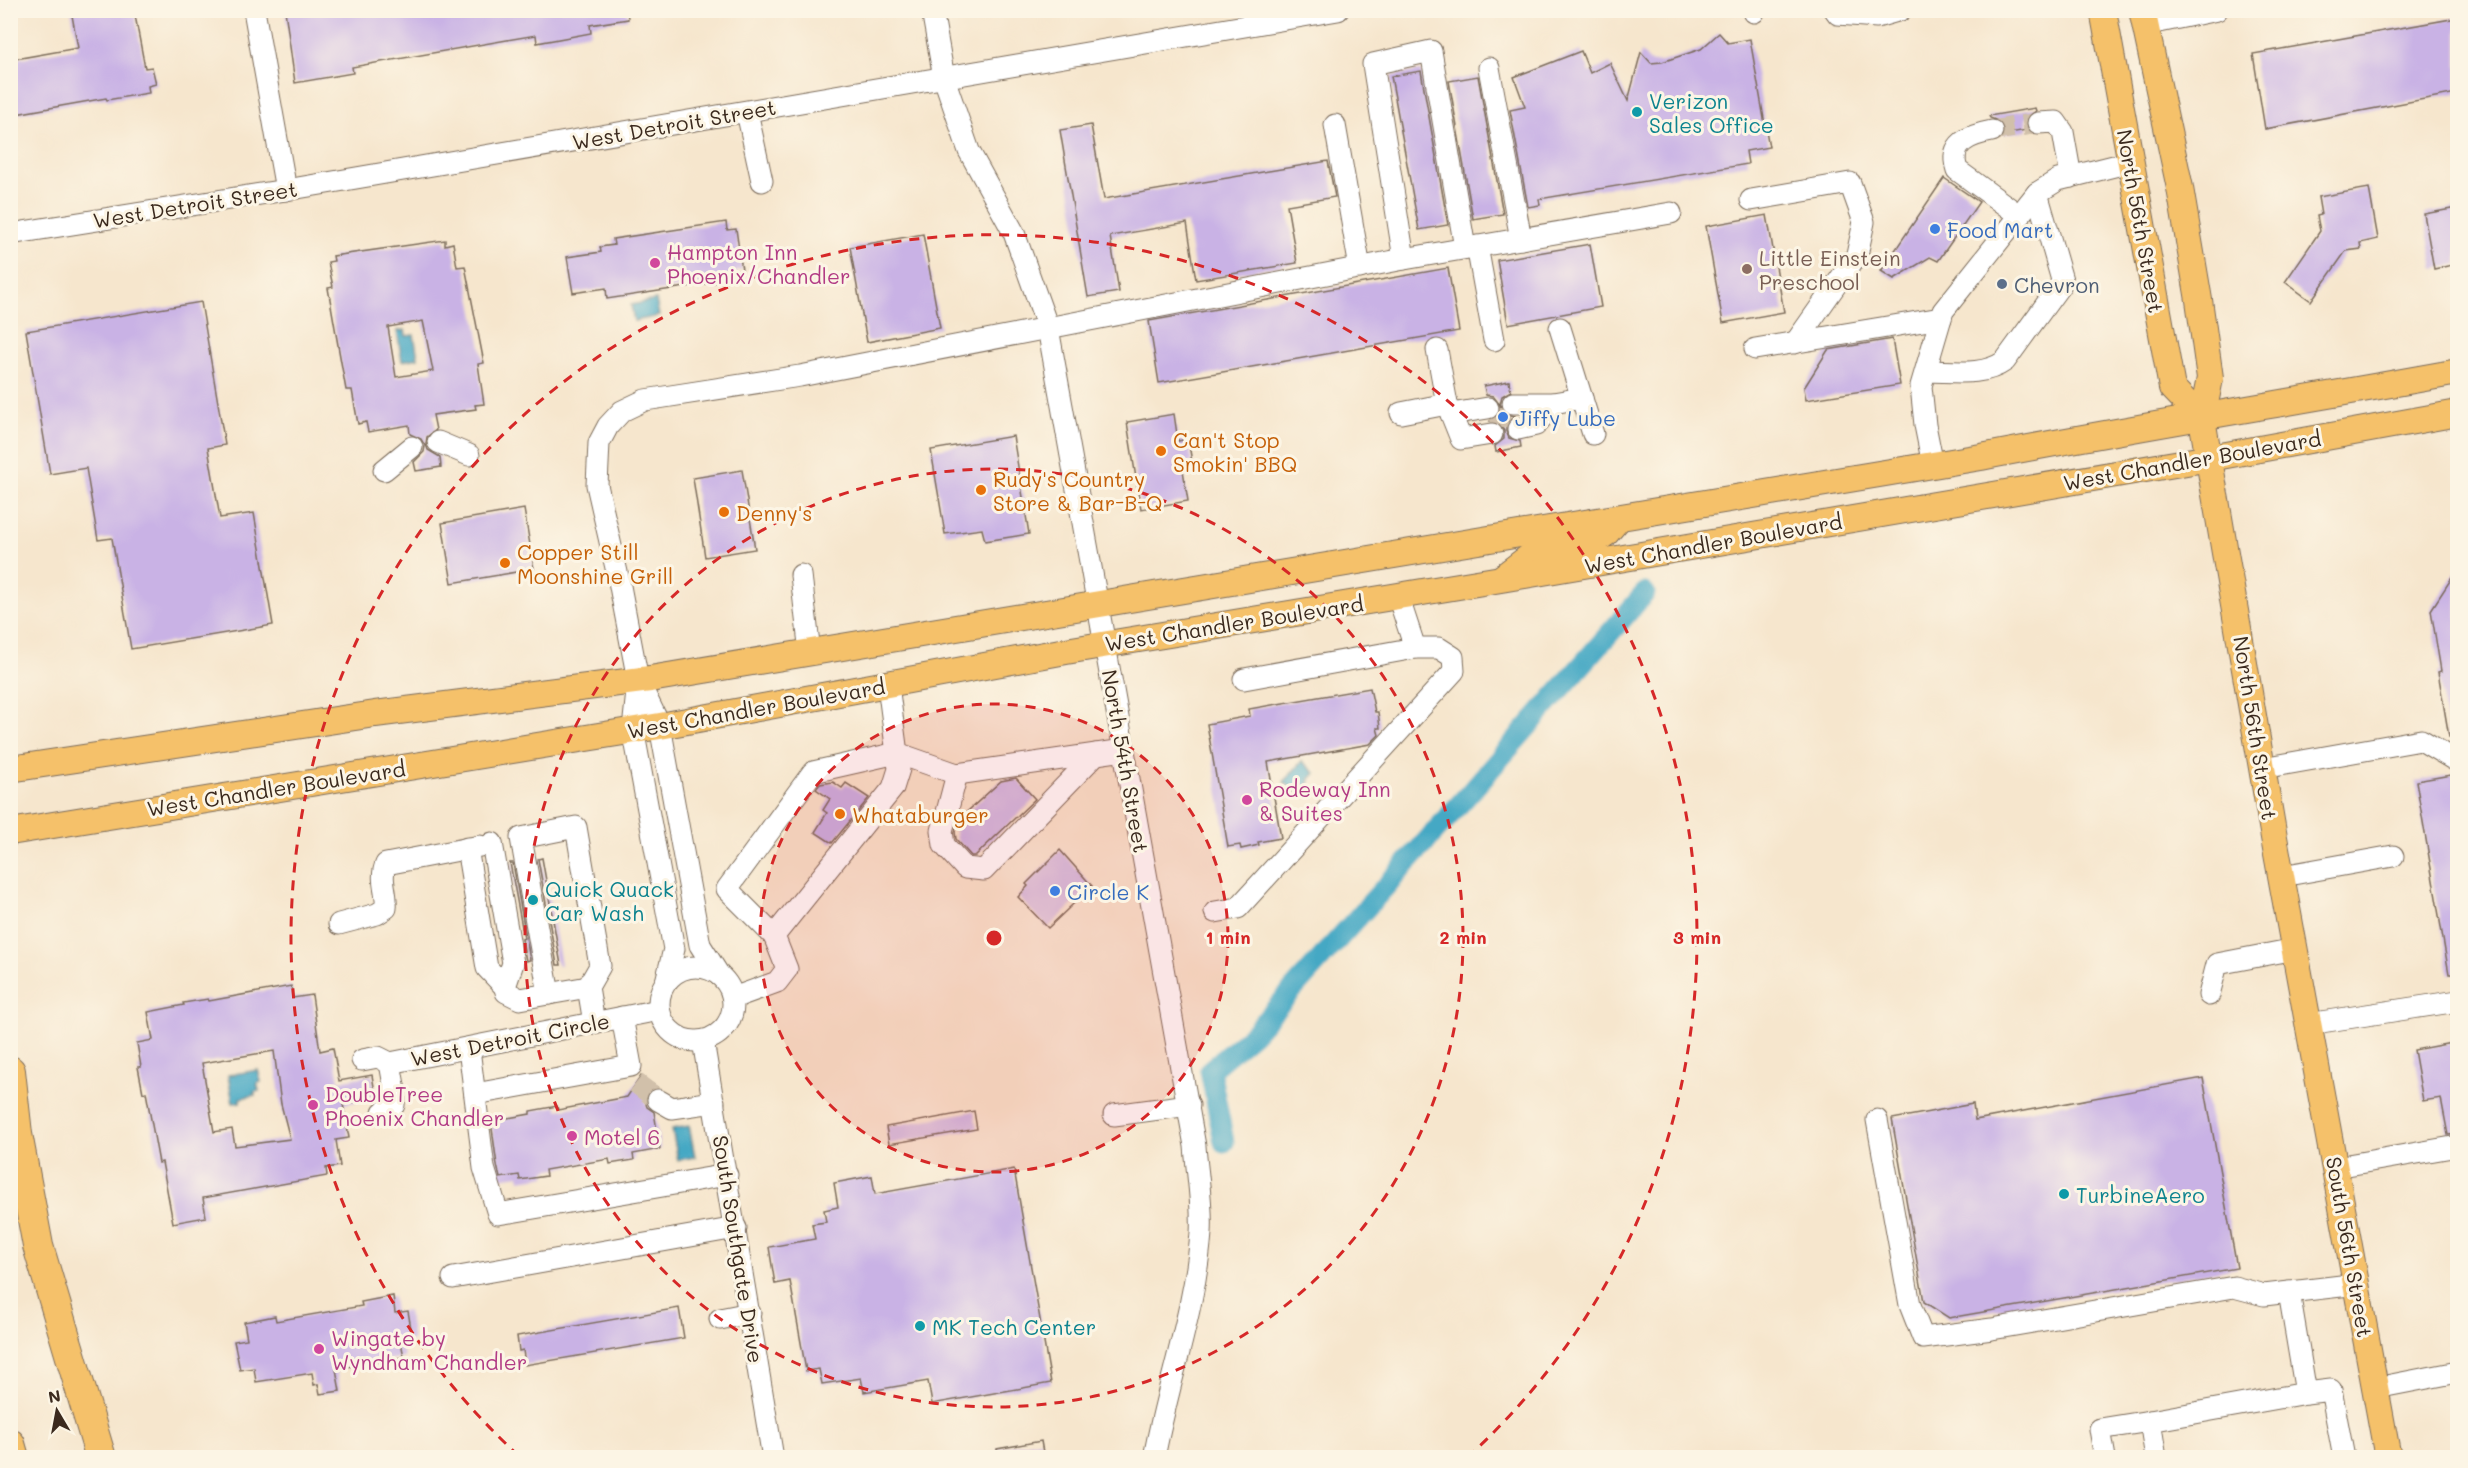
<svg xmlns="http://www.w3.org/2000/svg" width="2468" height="1468" font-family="Mali,sans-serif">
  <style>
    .water { fill: #44a8c4; stroke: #406971; stroke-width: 1.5 }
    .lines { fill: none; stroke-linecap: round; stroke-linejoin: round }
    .canal { stroke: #44a8c4; stroke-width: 21 }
    .building { fill: #c9b2e5; fill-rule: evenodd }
    .minor-tunnel { stroke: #d1c0aa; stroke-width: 21; stroke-dasharray: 21 10; stroke-linecap: butt }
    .minor-casing { stroke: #7c6c5b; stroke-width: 23 }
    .major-casing { stroke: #7c6c5b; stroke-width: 28 }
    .highway-casing { stroke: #7c6c5b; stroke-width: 32 }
    .minor { stroke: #fff; stroke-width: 21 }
    .major { stroke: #f5c16b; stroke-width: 26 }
    .highway { stroke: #f5c16b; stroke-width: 30 }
    .ring { fill: none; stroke: #d62828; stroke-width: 3; stroke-dasharray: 10 8 }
    .culture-dot { fill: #0f9aa8; stroke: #fcf5e5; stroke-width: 2 }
    .shop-dot { fill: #3f7fe0; stroke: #fcf5e5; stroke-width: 2 }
    .hotel-dot { fill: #d1479c; stroke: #fcf5e5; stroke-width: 2 }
    .education-dot { fill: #8d6e63; stroke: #fcf5e5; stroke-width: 2 }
    .service-dot { fill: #5c6f8a; stroke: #fcf5e5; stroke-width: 2 }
    .food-dot { fill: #e8710a; stroke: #fcf5e5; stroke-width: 2 }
    .labels { text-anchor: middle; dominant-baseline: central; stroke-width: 6; stroke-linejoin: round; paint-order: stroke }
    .culture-label { font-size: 21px; fill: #0d838f; stroke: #fcf5e5; text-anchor: start }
    .street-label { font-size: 21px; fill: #3b2a1e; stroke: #fcf5e5 }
    .shop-label { font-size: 21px; fill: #366cbe; stroke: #fcf5e5; text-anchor: start }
    .hotel-label { font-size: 21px; fill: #b23c85; stroke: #fcf5e5; text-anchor: start }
    .education-label { font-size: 21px; fill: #785e54; stroke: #fcf5e5; text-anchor: start }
    .service-label { font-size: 21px; fill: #4e5e75; stroke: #fcf5e5; text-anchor: start }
    .food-label { font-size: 21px; fill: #c56008; stroke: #fcf5e5; text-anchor: start }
    .centre { fill: #d62828; stroke: #fcf5e5; stroke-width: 3 }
    .ring-label { font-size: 18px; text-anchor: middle; font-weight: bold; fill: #d62828; stroke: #fcf5e5; stroke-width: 6; stroke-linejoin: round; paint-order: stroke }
  </style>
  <rect width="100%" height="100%" fill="#fcf5e5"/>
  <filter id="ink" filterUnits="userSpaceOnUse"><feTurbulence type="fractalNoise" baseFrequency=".0167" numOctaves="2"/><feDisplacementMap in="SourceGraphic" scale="12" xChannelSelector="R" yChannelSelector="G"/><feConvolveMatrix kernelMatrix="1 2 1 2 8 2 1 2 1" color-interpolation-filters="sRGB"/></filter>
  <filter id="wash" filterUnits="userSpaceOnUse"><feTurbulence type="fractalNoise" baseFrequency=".008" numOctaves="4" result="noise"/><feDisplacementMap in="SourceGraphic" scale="24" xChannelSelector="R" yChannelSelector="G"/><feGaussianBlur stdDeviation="1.35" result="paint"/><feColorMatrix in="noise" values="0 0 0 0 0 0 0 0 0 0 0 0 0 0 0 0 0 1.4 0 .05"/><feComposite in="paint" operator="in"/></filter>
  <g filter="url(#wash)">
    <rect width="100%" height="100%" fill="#f6e6cd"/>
    <!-- water -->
    <g class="water">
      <polygon points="656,300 659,316 634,321 631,305"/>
      <polygon points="405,330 406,336 414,335 418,358 402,361 397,331"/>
      <polygon points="1302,761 1315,773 1309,780 1310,782 1298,793 1284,782"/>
      <polygon points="258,1070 261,1082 257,1083 259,1091 254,1092 255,1095 240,1098 240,1102 233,1103 228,1075"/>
      <polygon points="689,1126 695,1157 678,1160 672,1129"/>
    </g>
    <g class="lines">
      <!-- canal -->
      <polyline class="canal" points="1224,1142 1210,1070 1253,1034 1466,797 1645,593"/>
    </g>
    <g id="blocks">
      <!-- building -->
      <g class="building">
        <polygon points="71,10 134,10 145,68 152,67 156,84 148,86 149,93 107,100 106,98 10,115 10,60 78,48"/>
        <polygon points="285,10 627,10 628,19 590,25 591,33 537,43 536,35 352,67 353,73 295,83"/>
        <polygon points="2457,18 2457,93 2265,129 2253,54"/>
        <polygon points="1719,33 1728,43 1750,39 1769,147 1746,151 1748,164 1539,199 1540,205 1528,207 1510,110 1525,107 1514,77 1581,51 1590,73 1610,63 1628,101 1641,52 1651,63 1662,62 1701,49"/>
        <polygon points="1421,71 1448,225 1419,230 1391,76"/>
        <polygon points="1478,76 1503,214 1473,219 1449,81"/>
        <polygon points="2035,108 2036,111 2026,118 2027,130 2004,134 2001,122 1990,118 1989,116"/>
        <polygon points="1091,125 1104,199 1328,161 1335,197 1287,205 1297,263 1196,280 1187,223 1110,236 1119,292 1088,297 1060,130"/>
        <polygon points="1944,178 1979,202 1938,261 1930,257 1894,279 1881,271"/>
        <polygon points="2369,188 2378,239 2360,243 2361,249 2346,251 2311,301 2285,282 2320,231 2317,216 2321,215 2318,197"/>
        <polygon points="2457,208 2457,264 2434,269 2424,214"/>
        <polygon points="1767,215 1784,312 1723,323 1706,226"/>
        <polygon points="726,222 727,230 736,229 742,270 736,270 737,279 607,299 606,288 573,293 567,257 601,252 600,247 614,245 613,239"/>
        <polygon points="923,234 940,328 867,342 850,247"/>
        <path d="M445,240V245L453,243L457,267L465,266L484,363L478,364L484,404L475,405L476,409L433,415L436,430L427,437L426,444L428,450L440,457L441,467L416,471L414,462L424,452L425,446L421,439L410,434L409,425L368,432L366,422L358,424L352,390H346L339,351L328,288L333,287L328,262L334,261L333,256ZM423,321L433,371L396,377L388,327Z"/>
        <polygon points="1590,244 1601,307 1508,324 1497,260"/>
        <polygon points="1448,268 1459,331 1159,383 1149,321"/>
        <polygon points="201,302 225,445 208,448 220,518 254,513 273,625 131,649 112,538 98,540 86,468 50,474 26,331"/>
        <polygon points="1892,339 1900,385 1806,400 1804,388 1828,350"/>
        <polygon points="1509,381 1511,391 1502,396 1500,404 1506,414 1515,416 1506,425 1506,431 1509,438 1520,441 1521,447 1496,452 1495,446 1504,439 1504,431 1501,426 1490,421 1500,413 1500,405 1493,396 1486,395 1484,386"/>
        <polygon points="1174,414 1178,441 1188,439 1192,462 1182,464 1188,501 1141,509 1127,422"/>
        <polygon points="1013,436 1029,534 985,541 982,529 945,534 931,450"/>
        <polygon points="742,470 755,549 705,557 693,478"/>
        <polygon points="524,509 534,569 452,583 442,523"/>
        <polygon points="2457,570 2457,737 2449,737 2438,672 2441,671 2431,610"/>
        <polygon points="1370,688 1375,712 1378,712 1380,728 1377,728 1379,735 1370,744 1268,762 1281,838 1258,842 1259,845 1241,849 1240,845 1228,847 1207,724 1250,716 1249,709"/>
        <polygon points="2457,774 2457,974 2449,974 2416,781"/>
        <polygon points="1016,778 1035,799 975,856 971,856 956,839 955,832 958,820 1001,781"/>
        <polygon points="833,782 842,788 846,783 869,798 832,843 815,832 827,813 823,810 830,799 816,789 820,784"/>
        <polygon points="1060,850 1092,886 1048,928 1018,897 1028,886 1026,884"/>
        <polygon points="542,858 561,965 557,965 538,859"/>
        <polygon points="510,863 513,863 530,960 526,961 522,939 524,938"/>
        <path d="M291,986L293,998L312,995L320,1051L333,1048L339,1081L372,1075L376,1098L343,1104L349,1138L336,1140L340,1166L326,1168L327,1176L203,1198L206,1217L173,1223L162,1162L159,1163L146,1092L143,1093L138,1067H141L137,1043L153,1040L148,1012L184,1005L183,1003L208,999L209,1001ZM274,1051L281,1104L290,1139L235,1146L232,1129L214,1132L202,1063Z"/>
        <polygon points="2457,1042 2457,1134 2448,1135 2441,1098 2423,1101 2414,1050"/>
        <polygon points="641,1076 657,1087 647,1093 645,1101 647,1107 654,1112 660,1149 633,1154 634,1160 610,1164 609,1159 545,1170 546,1176 520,1180 519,1175 500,1178 497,1165 491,1121 530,1114 530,1111 557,1106 558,1110 627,1097"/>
        <polygon points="2203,1078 2237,1268 1949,1318 1924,1302 1892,1119 1973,1104 1975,1120"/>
        <polygon points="974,1111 977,1129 889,1144 886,1127"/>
        <polygon points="1014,1169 1051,1383 932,1404 928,1381 864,1392 861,1378 822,1384 819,1369 806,1371 790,1281 775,1284 769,1247 815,1239 812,1224 826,1222 824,1210 838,1207 834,1183 872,1176 875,1194"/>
        <polygon points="393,1296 395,1313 408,1311 413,1340 401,1342 404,1357 336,1369 340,1391 320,1394 318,1384 314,1385 312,1373 256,1382 254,1368 240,1370 234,1341 247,1339 244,1322 275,1316 276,1321 362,1306 361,1302"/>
        <polygon points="679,1308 684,1338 525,1365 523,1350 519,1351 517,1336"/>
        <polygon points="1041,1441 1044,1458 997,1458 997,1449"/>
      </g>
    </g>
  </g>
  <g filter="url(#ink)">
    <use href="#blocks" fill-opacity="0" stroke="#7c6c5b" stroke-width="1.5"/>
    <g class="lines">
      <!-- minor-tunnel -->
      <g class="minor-tunnel">
        <polyline points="1992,131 2038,123"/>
        <polyline points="1490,420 1515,415"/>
        <polyline points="636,1083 658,1100"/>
      </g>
      <!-- minor casing -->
      <g class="minor-casing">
        <g id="minor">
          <polyline points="254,10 286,190"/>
          <path d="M932,10L944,78L969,151L1014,233L1048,328L1195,1146C1197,1174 1203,1205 1201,1233C1195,1310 1168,1382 1154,1458"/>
          <polyline points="1754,10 1754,12"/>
          <polyline points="1835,10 1838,14 1877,17 1901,10"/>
          <polyline points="2145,25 2217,10"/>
          <polyline points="1489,68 1521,239"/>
          <polyline points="747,112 762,181"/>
          <polyline points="2038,123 2056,122 2063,132 2071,177"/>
          <polyline points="1335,125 1360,268"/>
          <path d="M1992,131C1970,135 1948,143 1957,170L2020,216"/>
          <polyline points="1751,200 1850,183 1864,222 1857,255 1795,343"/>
          <polyline points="10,234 286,190 1338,10"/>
          <polyline points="1477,246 1494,340"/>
          <polyline points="1404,259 1373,64 1431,51 1465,248"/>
          <polyline points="1560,328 1593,434"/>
          <polyline points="1755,349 1941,318"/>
          <path d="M1927,371C1952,371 1983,377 2005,361L2061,284L2062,280L2037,193"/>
          <polyline points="1513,403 1553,403"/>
          <polyline points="1447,404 1461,439 1492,434"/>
          <polyline points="1401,413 1447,404 1437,350"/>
          <polyline points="1451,414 1488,408"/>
          <polyline points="1518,429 1536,425 1553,403 1582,398"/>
          <polyline points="438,442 469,455"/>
          <polyline points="1933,465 1925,425 1921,386 1943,311 2037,193 2058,180 2130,162"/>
          <polyline points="384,470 412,447"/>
          <polyline points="801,575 810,653"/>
          <polyline points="1244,679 1415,648"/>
          <polyline points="638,682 633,729 674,949 666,982"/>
          <polyline points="2263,768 2421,740 2453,759"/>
          <polyline points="957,774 942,831 944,845 965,868 984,870 1096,754"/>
          <polyline points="467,848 487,968 505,987 513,963 492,843"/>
          <polyline points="2282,876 2393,856"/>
          <polyline points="1215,912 1238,908 1454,671 1453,657 1439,648 1415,648 1398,596"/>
          <path d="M339,924L377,914L386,908C388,893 379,879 386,864L480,846"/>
          <polyline points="774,936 727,889 813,772 897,753 957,774 1124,750"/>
          <circle cx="696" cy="1004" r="37"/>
          <polyline points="719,975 700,945 660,726 638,680 619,581 597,485 599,443 608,426 622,411 645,400 800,376 1404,259 1671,213"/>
          <polyline points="503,976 506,992 520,999 588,987"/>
          <polyline points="549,994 521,838 576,827 600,966 588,987 594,1023"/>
          <polyline points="2209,995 2217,964 2295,949"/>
          <polyline points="733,998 777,982 787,969 774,936 893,788 899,769 888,685"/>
          <polyline points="2308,1024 2458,1001"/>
          <polyline points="703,1041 773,1458"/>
          <polyline points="469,1049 484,1168 498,1214 727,1175"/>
          <polyline points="362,1060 378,1057 390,1063 659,1010"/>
          <polyline points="475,1094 631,1066 622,1017"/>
          <polyline points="658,1100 672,1108 714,1102"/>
          <polyline points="383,1112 394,1105 395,1091 390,1063"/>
          <polyline points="1114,1115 1189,1105"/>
          <polyline points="1877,1120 1910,1305 1923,1338 1992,1329 2234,1287 2264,1295 2358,1284"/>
          <polyline points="2336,1167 2458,1146"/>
          <polyline points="453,1278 736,1228"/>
          <polyline points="720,1319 750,1313"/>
          <polyline points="2376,1388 2458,1372"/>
          <polyline points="2306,1393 2331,1390 2344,1458"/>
          <polyline points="2105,1458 2100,1429 2150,1421"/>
          <polyline points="2156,1458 2150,1421 2306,1393 2289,1292"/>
        </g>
      </g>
      <!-- major casing -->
      <g class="major-casing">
        <g id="major">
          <polyline points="2103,10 2172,388 2202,419"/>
          <polyline points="2142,10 2180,188 2199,300 2210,378 2202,419 2273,832 2388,1458"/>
          <polyline points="1503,577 1537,551 1596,540 1606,533 1619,518"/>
          <path d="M10,769L375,714L650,679L1981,457C2140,426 2299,401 2458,372"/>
          <polyline points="10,832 660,726 1066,651 1501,579 2210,458 2458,413"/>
        </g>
      </g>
      <!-- highway casing -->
      <g class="highway-casing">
        <g id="highway">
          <polyline points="10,1071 17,1134 38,1246 101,1458"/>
          <polyline points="10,1444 14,1458"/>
        </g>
      </g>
      <!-- minor -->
      <use href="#minor" class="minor"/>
      <!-- major -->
      <use href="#major" class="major"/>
      <!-- highway -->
      <use href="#highway" class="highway"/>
    </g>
  </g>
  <!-- distance rings -->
  <circle cx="994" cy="938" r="234" fill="#d62828" fill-opacity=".12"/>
  <g class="ring">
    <circle cx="994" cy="938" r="234"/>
    <circle cx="994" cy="938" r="469"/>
    <path d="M519 1456A703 703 0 1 1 1469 1456"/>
  </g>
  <!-- markers -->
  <g class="culture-dot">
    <circle cx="1637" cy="112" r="6"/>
    <circle cx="533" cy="900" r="6"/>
    <circle cx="2064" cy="1194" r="6"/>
    <circle cx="920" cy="1326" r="6"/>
  </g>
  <g class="shop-dot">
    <circle cx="1935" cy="229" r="6"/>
    <circle cx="1503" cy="417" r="6"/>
    <circle cx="1055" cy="891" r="6"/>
  </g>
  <g class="hotel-dot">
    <circle cx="655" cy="263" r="6"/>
    <circle cx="1247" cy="800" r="6"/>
    <circle cx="313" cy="1105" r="6"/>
    <circle cx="572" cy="1136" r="6"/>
    <circle cx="319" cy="1349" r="6"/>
  </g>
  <circle class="education-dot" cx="1747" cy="269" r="6"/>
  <circle class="service-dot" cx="2002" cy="284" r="6"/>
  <g class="food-dot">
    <circle cx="1161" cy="451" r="6"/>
    <circle cx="981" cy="490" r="6"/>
    <circle cx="724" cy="512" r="6"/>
    <circle cx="505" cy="563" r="6"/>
    <circle cx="840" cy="814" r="6"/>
  </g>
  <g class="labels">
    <!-- culture labels -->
    <g class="culture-label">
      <text x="1649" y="100">Verizon<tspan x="1649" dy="24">Sales Office</tspan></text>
      <text x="545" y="888">Quick Quack<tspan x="545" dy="24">Car Wash</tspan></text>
      <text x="2076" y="1194">TurbineAero</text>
      <text x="932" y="1326">MK Tech Center</text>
    </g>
    <!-- street labels -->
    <g class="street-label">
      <text transform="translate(674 124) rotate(-10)">West Detroit Street</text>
      <text transform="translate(195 204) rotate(-9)">West Detroit Street</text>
      <text transform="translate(2141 221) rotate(80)">North 56th Street</text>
      <text transform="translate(2192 460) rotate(-10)">West Chandler Boulevard</text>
      <text transform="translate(1713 543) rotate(-10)">West Chandler Boulevard</text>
      <text transform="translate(1234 623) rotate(-9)">West Chandler Boulevard</text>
      <text transform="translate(756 708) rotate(-10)">West Chandler Boulevard</text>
      <text transform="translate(2256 728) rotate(81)">North 56th Street</text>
      <text transform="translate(1126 761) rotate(80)">North 54th Street</text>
      <text transform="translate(276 788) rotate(-9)">West Chandler Boulevard</text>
      <text transform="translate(510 1039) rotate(-11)">West Detroit Circle</text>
      <text transform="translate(2350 1247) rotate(80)">South 56th Street</text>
      <text transform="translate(739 1249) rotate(81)">South Southgate Drive</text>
    </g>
    <!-- shop labels -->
    <g class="shop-label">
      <text x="1947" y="229">Food Mart</text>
      <text x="1515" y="417">Jiffy Lube</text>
      <text x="1067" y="891">Circle K</text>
    </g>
    <!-- hotel labels -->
    <g class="hotel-label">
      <text x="667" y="251">Hampton Inn<tspan x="667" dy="24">Phoenix/Chandler</tspan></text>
      <text x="1259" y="788">Rodeway Inn<tspan x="1259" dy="24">&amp; Suites</tspan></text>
      <text x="325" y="1093">DoubleTree<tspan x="325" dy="24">Phoenix Chandler</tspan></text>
      <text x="584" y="1136">Motel 6</text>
      <text x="331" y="1337">Wingate by<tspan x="331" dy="24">Wyndham Chandler</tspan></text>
    </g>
    <!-- education labels -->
    <g class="education-label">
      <text x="1759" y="257">Little Einstein<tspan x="1759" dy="24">Preschool</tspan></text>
    </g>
    <!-- service labels -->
    <g class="service-label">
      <text x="2014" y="284">Chevron</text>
    </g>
    <!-- food labels -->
    <g class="food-label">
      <text x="1173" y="439">Can't Stop<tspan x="1173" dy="24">Smokin' BBQ</tspan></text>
      <text x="993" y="478">Rudy's Country<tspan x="993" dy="24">Store &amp; Bar-B-Q</tspan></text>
      <text x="736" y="512">Denny's</text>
      <text x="517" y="551">Copper Still<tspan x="517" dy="24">Moonshine Grill</tspan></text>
      <text x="852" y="814">Whataburger</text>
    </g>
  </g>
  <circle cx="994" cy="938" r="9" class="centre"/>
  <g class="ring-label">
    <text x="1228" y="944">1 min</text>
    <text x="1463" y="944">2 min</text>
    <text x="1697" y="944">3 min</text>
  </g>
  <!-- margin -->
  <rect width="2468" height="1468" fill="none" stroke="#fcf5e5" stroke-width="36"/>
  <!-- north arrow -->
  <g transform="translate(57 1411) rotate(350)" stroke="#fcf5e5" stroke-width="4.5" paint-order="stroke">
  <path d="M0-4.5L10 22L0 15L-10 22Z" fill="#3b2a1e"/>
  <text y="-9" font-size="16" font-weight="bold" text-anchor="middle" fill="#3b2a1e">N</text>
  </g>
</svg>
